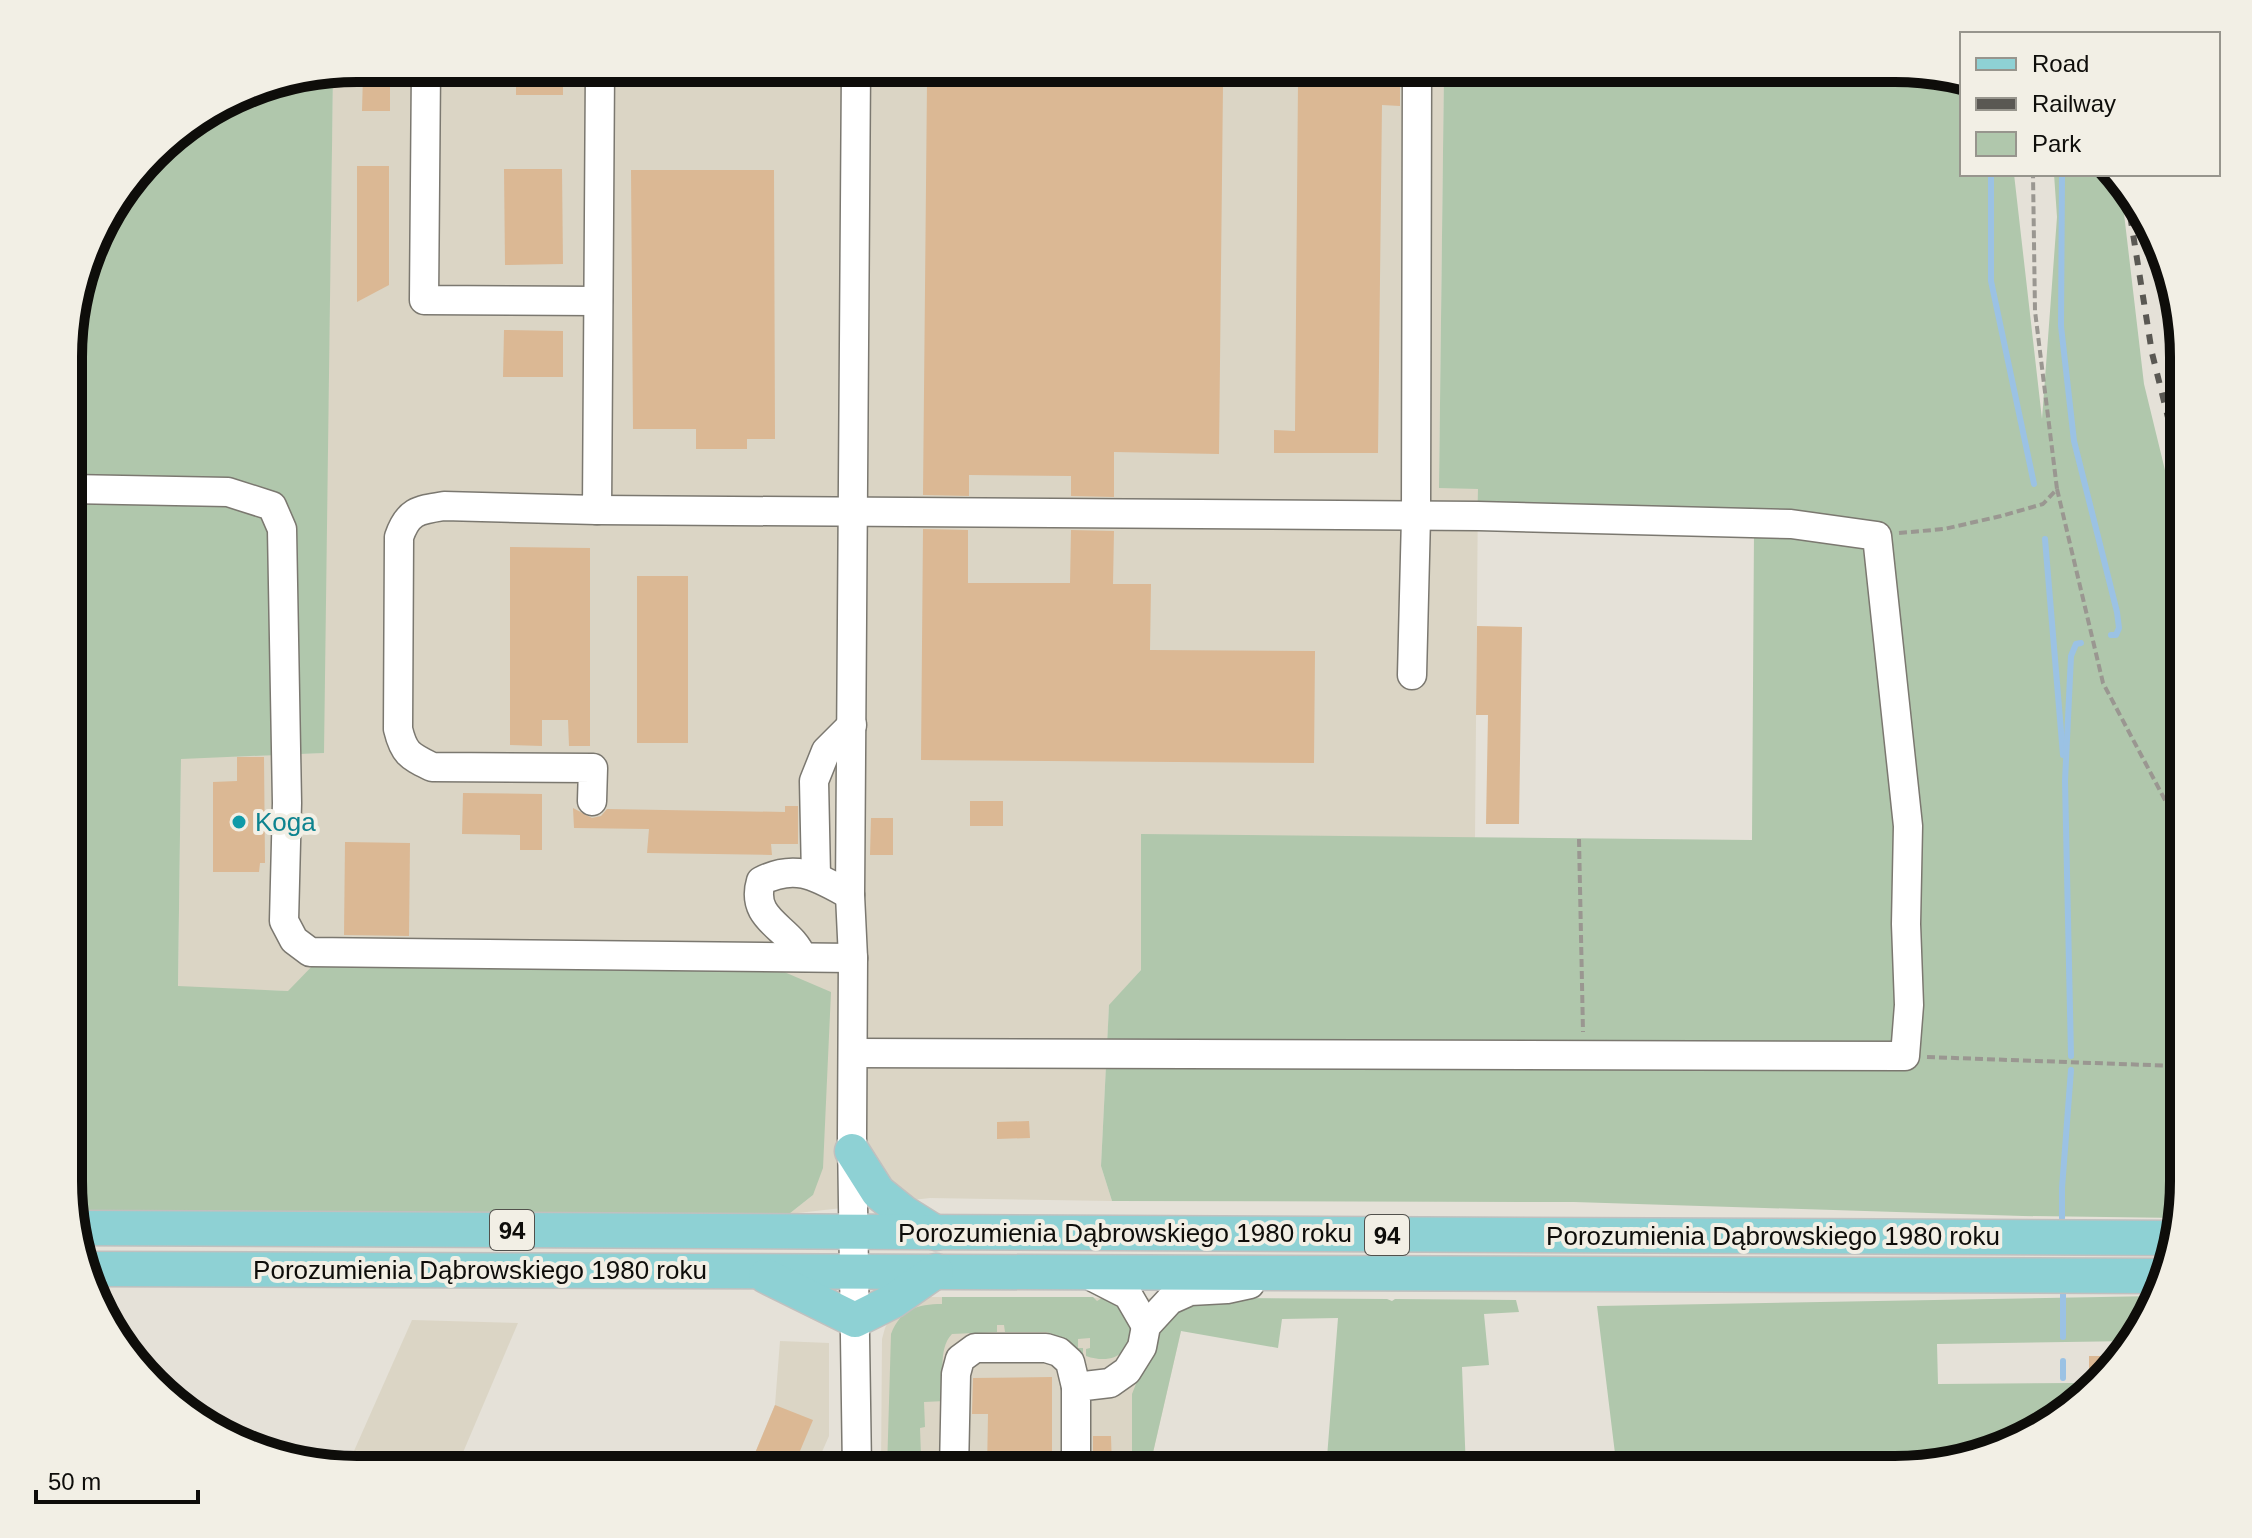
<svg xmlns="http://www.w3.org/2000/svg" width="2252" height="1538" font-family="Arial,sans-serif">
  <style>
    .built { fill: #dbd5c5 }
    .green { fill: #b0c7ac }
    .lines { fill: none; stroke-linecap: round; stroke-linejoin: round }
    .stream { stroke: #9bc2e4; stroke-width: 6 }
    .building { fill: #dbb894 }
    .minor-casing { stroke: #7b7870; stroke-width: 31 }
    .major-casing { stroke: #c0c0bf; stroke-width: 37 }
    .path { stroke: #9a9791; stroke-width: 4; stroke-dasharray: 8 4; stroke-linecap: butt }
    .minor { stroke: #fff; stroke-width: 28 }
    .major { stroke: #8ed1d4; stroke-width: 34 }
    .rail { stroke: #5a5853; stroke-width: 6; stroke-dasharray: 10 10; stroke-linecap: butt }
    .culture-dot { fill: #0f9aa8; stroke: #f2efe5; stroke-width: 3 }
    .labels { text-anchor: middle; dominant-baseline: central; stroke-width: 8; stroke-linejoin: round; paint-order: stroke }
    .shield { fill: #f2efe5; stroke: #52514c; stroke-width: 2 }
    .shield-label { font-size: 24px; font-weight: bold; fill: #0e0d0a }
    .culture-label { font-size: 26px; fill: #0d838f; stroke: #f2efe5; text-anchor: start }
    .street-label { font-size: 26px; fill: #0e0d0a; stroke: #f2efe5 }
    .rim { fill: none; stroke: #0e0d0a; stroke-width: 10 }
  </style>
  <rect width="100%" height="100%" fill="#e5e1d8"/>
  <!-- built -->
  <g class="built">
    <polygon points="357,68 1444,68 1439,488 1478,488 1475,839 1141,835 1141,970 1109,1006 1101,1166 1112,1201 930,1198 789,1214 813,1195 288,991 178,987 181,758 323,753 333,73"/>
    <polygon points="928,1297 1160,1298 1181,1331 1149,1470 881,1470 882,1339 885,1328 891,1316"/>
    <polygon points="412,1320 518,1323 456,1469 346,1469"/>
    <polygon points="780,1341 829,1343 829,1436 814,1470 748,1470 775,1405"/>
  </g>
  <!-- green -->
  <g class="green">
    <polygon points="1444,68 1914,69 1962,78 1962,174 2014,174 2042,419 2057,217 2054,174 2109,174 2121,188 2144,384 2183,544 2183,1200 2180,1218 2023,1216 1574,1202 1112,1201 1101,1166 1109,1005 1141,970 1141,834 1752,840 1754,531 1477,529 1478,489 1439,488"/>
    <polygon points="333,73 324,753 181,759 178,986 288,991 319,959 754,959 831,992 823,1168 813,1195 789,1214 70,1210 70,320 98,229 166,140 247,90"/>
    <polygon points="2154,228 2183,338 2183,375 2160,285"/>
    <polygon points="2157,1296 2133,1341 1937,1344 1938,1384 2077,1383 2077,1396 2023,1440 1896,1470 1617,1470 1597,1306"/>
    <path d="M942,1297H1093L1097,1301L1102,1298C1148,1315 1135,1373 1086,1356V1349L1090,1348V1338L1078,1339V1348H1083V1355L1063,1339L1047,1332H1005L1004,1325H997V1332L952,1334C937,1349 944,1381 945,1401L924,1402L925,1427L920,1428L921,1455L925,1456V1463H921V1470H887L891,1334C901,1309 917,1304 942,1304Z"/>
    <polygon points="1239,1298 1387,1299 1392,1301 1395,1299 1516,1300 1519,1312 1484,1314 1489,1365 1462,1367 1466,1470 1326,1470 1338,1318 1282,1319 1278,1348 1181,1331 1149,1470 1112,1470 1132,1468 1132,1394 1139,1376 1153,1357 1160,1329 1180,1306"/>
  </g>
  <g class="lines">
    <!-- stream -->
    <g class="stream">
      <polyline points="1991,174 1991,281 2034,484"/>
      <polyline points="2062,174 2061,326 2074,441 2117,612 2119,628 2116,635 2111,635"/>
      <polyline points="2045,539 2063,755"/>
      <polyline points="2071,1056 2065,781 2071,656 2076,644 2081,643"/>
      <polyline points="2062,1218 2062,1188 2071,1070"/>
      <polyline points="2063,1292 2063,1337"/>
      <polyline points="2063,1361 2063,1378"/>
      <polyline points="2063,1407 2063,1397"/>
    </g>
  </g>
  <!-- building -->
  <g class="building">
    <polygon points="363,75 390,75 390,111 362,111"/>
    <rect x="516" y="78" width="47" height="17"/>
    <polygon points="927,82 1223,85 1219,454 1114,452 1114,497 1071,496 1071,476 969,475 969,496 923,495"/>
    <polygon points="1298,82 1400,84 1400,106 1382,105 1378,453 1274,453 1274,430 1295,431"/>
    <polygon points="357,166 389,166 389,285 357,302"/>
    <polygon points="504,169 562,169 563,264 505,265"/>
    <polygon points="631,170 774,170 775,439 747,439 747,449 696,449 696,429 633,429"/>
    <polygon points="504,330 563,331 563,377 503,377"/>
    <polygon points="923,529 968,530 968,583 1070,583 1071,530 1114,531 1113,584 1151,584 1150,650 1315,651 1314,763 921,760"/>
    <polygon points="510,547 590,548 590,746 569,746 568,720 542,720 542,746 510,745"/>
    <rect x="637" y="576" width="51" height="167"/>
    <polygon points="1477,626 1522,627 1519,824 1486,824 1488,715 1476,715"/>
    <polygon points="237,757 264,757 265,863 260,863 259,872 213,872 213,782 237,781"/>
    <polygon points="463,793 542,794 542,850 520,850 520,835 462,834"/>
    <rect x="970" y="801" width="33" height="25"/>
    <polygon points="785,806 798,806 798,844 771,844 772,855 647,853 649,829 574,828 573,808 592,818 601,816 607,809 785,812"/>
    <polygon points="871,818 893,818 893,855 870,855"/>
    <polygon points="345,842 410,843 409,936 344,935"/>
    <polygon points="1029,1121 1030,1138 997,1139 997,1122"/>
    <polygon points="2089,1356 2125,1356 2089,1386"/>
    <polygon points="1052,1377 1052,1470 987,1470 988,1414 972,1414 973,1378"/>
    <polygon points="775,1405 813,1420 792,1470 748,1470"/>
    <polygon points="1093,1436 1111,1436 1112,1469 1093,1469"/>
  </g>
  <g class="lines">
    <!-- minor casing -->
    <g class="minor-casing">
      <g id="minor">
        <polyline points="426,68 424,300 598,301"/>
        <polyline points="856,68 850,895 853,958 852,1137 857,1470"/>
        <polyline points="70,489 228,492 272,506 282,529 287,803 284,921 294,940 310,952 853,958"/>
        <polyline points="597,510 1478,516 1791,524 1877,536 1908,826 1906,924 1909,1005 1905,1056 853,1053"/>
        <polyline points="1412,675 1416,517 1417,68"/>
        <path d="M592,801L593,768L432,767C410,756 404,754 398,729L399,537C408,511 418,510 444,506L597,510L600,68"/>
        <polyline points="816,876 814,781 826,751 852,725"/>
        <path d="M802,957C791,927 749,921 761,881C797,863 817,877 850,895"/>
        <polyline points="1083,1272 1128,1295 1146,1326"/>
        <polyline points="954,1470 956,1374 960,1359 975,1348 1046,1348 1059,1352 1070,1362 1076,1387"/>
        <polyline points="1076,1470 1076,1387 1110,1383 1127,1371 1142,1347 1146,1326 1170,1300 1190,1291 1227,1289 1250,1284"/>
      </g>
    </g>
    <!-- major casing -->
    <g class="major-casing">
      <g id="major">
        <polyline points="852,1151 878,1192 904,1213 936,1233"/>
        <polyline points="74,1228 2176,1238"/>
        <polyline points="88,1269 2167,1276"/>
        <polyline points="766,1276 855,1320 893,1301 936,1271"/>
      </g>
    </g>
    <!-- path -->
    <g class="path">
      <polyline points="2057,489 2103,683 2183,834"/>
      <polyline points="1899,533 1944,529 2001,516 2043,504 2057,489 2035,311 2033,174"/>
      <polyline points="1579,839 1583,1032"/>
      <polyline points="1927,1057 2176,1066 2183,1069"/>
    </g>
    <!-- minor -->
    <use href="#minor" class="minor"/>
    <!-- major -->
    <use href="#major" class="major"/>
    <!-- rail -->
    <polyline class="rail" points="2127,196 2152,353 2183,478"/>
  </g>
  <!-- markers -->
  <circle class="culture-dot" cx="239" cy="822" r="8"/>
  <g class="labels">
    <!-- shield labels -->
    <g class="shield">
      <rect x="490" y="1210" width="44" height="40" rx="6"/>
      <rect x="1365" y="1215" width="44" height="40" rx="6"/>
    </g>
    <g class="shield-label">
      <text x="512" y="1230">94</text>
      <text x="1387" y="1235">94</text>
    </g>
    <!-- culture labels -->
    <g class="culture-label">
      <text x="255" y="822">Koga</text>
    </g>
    <!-- street labels -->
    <g class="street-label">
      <text x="1125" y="1233">Porozumienia Dąbrowskiego 1980 roku</text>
      <text x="1773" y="1236">Porozumienia Dąbrowskiego 1980 roku</text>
      <text x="480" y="1270">Porozumienia Dąbrowskiego 1980 roku</text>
    </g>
  </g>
  <!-- crop -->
  <path d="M0 0H2252V1538H0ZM357 82H1895A275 275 0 0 1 2170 357V1181A275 275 0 0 1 1895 1456H357A275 275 0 0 1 82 1181V357A275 275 0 0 1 357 82Z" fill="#f2efe5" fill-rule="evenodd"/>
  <path class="rim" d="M357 82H1895A275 275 0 0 1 2170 357V1181A275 275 0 0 1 1895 1456H357A275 275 0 0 1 82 1181V357A275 275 0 0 1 357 82Z"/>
  <!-- legend -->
  <rect x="1960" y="32" width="260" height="144" fill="#f2efe5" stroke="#97958d" stroke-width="2"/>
  <rect x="1976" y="58" width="40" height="12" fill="#8ed1d4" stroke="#97958d" stroke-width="2"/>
  <text x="2032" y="72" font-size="24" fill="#0e0d0a">Road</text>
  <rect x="1976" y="98" width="40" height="12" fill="#5a5853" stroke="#97958d" stroke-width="2"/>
  <text x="2032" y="112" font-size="24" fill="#0e0d0a">Railway</text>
  <rect x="1976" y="132" width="40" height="24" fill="#b0c7ac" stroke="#97958d" stroke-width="2"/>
  <text x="2032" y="152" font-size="24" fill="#0e0d0a">Park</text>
  <!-- scale -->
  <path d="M36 1490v12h162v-12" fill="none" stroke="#0e0d0a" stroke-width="4"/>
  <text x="48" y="1490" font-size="24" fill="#0e0d0a" stroke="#f2efe5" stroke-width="6" paint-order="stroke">50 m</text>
</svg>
